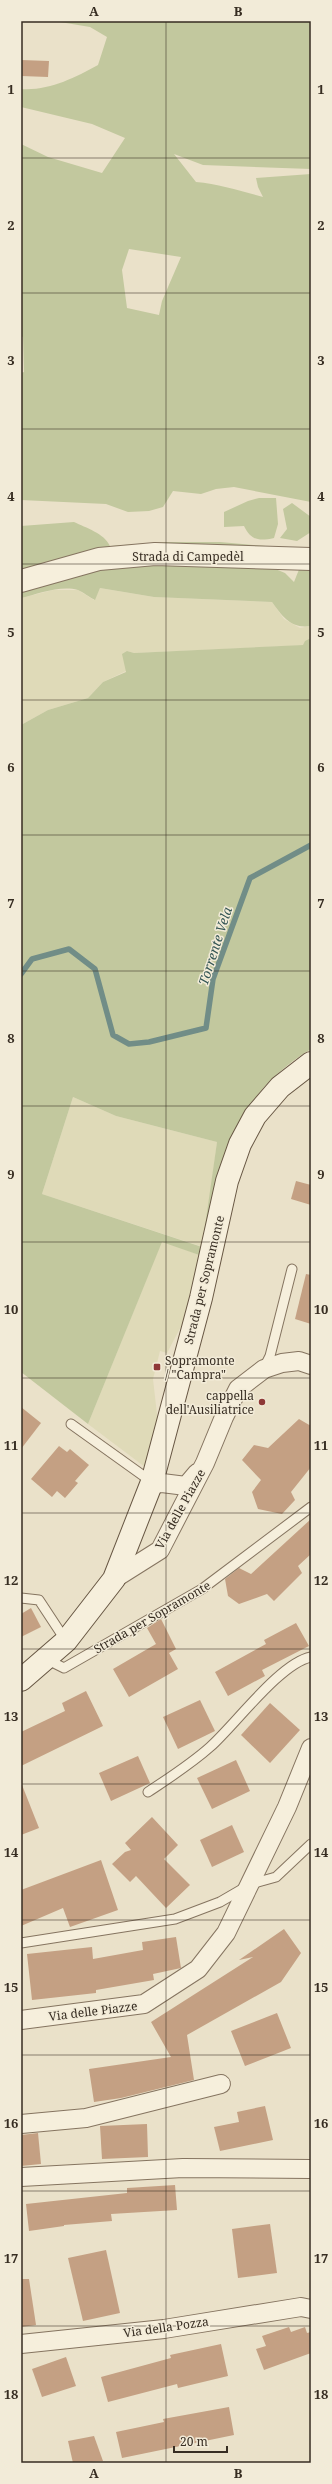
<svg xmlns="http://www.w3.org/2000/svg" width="332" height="2484" font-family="'Noto Serif',serif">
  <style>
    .farmland { fill: #dfdab8 }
    .green { fill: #c2c89e; fill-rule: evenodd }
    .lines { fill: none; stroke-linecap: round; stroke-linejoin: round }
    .stream { stroke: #718d87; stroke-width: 5.5 }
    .building { fill: #c4a083 }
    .service-casing { stroke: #857460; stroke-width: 11 }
    .minor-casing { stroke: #857460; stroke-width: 20 }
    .tertiary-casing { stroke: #857460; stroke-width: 24 }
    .secondary-casing { stroke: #675643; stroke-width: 24 }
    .service { stroke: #f6efdc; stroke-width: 9 }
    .minor { stroke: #f6efdc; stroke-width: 18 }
    .tertiary { stroke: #f6efdc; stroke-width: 22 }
    .secondary { stroke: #f6efdc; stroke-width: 22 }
    .grid { fill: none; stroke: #372d22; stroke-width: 1; stroke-opacity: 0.55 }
    .poi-dot { fill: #8e3836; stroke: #f2ebd8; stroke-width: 1.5 }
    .labels { text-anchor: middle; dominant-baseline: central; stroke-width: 3; stroke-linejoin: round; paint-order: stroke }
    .street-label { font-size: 12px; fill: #372d22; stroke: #f2ebd8 }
    .poi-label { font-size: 12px; fill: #372d22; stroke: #f2ebd8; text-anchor: start }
    .water-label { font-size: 13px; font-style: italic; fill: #335554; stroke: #f2ebd8 }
    .neatline { fill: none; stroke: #372d22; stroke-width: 1.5 }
    .grid-label { font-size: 13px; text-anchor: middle; font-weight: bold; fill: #372d22 }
  </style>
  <rect width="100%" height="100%" fill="#eae1c9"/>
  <!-- farmland -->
  <g class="farmland">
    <polygon points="100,588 154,597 272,602 284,619 300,628 311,626 311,645 134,653 127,651 126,671 103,682 88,698 48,710 21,725 21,598 53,590 78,590 94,600"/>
    <polygon points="73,1097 116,1116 217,1142 203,1247 42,1194"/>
    <polygon points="162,1241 202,1256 186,1317 167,1353 160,1351 153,1379 159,1432 149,1470 88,1424"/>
  </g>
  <!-- green -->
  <g class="green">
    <path d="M54,21H311V169L203,165L174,154L196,182C219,184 241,191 263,197L258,187L256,178L311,174V502L234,487L216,489L201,494L173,491L163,507L149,511L128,512L106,504L21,500V373L24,372L23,337L21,336V144L48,157L102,173L125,138L92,124L21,107V89C49,91 74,78 98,65L107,37L90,27ZM129,249L181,257L162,301L159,315L127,308L122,270Z"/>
    <path d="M259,498H276L278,524L274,538C260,541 251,541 244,526L224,527V512L248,501Z"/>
    <polygon points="292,503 311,517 311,532 297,541 280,538 287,529 283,509"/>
    <path d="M74,522C86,528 104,533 110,546L166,542H220L311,550L21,572V526Z"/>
    <path d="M138,564L273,568L285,573L294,582L300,567L311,569V626C291,629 283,617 272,602L154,597L100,588L95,600C89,597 83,592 78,590C60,585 38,594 21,598V591L97,569Z"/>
    <path d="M311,638V1049C226,1101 221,1168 202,1256L162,1242L88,1424L21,1372V725L48,710L88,698L103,682L126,672L122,654L127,651L134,653L303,645L305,641ZM73,1097L116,1116L217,1142L202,1247L42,1194Z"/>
  </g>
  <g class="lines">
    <!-- stream -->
    <polyline class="stream" points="21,974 32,959 69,949 95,969 113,1035 129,1044 149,1042 206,1028 213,979 250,878 311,845"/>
  </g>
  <!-- building -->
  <g class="building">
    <polygon points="21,60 49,61 48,77 21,76"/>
    <polygon points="296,1181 311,1185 311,1205 291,1199"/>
    <polygon points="306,1274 311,1275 311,1324 295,1319"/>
    <polygon points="21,1407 41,1423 21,1449"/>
    <polygon points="299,1419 311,1426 311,1467 291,1492 295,1500 282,1514 258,1509 252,1492 261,1480 242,1460 254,1445 268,1448"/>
    <polygon points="59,1446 67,1452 70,1449 89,1465 75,1481 78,1483 65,1498 57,1491 52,1497 31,1479"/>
    <polygon points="311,1519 311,1554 298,1566 302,1573 274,1601 267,1594 239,1604 228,1596 225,1579 239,1568 251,1574"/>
    <polygon points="31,1608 41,1627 21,1637 21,1614"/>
    <polygon points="161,1619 176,1649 169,1653 178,1669 129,1697 113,1669 156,1644 147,1628"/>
    <polygon points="296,1623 309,1646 262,1670 265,1676 228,1696 215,1672 266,1644 264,1640"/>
    <polygon points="86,1691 103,1726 21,1766 21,1732 65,1711 62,1703"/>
    <polygon points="200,1700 215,1731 178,1749 163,1717"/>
    <polygon points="270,1703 300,1730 270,1763 241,1735"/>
    <polygon points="138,1756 150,1783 111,1801 99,1773"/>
    <polygon points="236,1760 250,1791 212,1809 197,1778"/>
    <polygon points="22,1785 39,1828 21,1835 21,1786"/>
    <polygon points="152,1817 178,1845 164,1859 190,1885 166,1908 136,1876 130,1882 112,1864 125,1852 131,1850 125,1843"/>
    <polygon points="232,1825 244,1852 212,1867 200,1840"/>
    <polygon points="101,1860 118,1910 70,1927 63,1908 21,1926 21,1890"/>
    <polygon points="284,1929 301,1953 281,1982 187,2035 194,2080 121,2098 94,2102 89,2069 171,2057 151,2022 253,1957 239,1960"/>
    <polygon points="176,1937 181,1968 153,1974 154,1980 96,1990 96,1993 32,2000 27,1954 92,1947 93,1959 143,1950 142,1942"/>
    <polygon points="277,2013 291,2048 245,2066 231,2031"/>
    <polygon points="265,2106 273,2140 220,2151 214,2127 239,2122 237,2112"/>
    <polygon points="147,2124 148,2157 102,2159 100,2126"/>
    <polygon points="38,2133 41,2164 21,2166 21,2135"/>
    <polygon points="175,2185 177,2210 111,2214 112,2221 64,2225 64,2226 29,2231 26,2204 127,2193 127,2188"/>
    <polygon points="270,2224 277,2273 238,2278 232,2229"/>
    <polygon points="106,2250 120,2313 83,2321 68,2258"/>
    <polygon points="21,2279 29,2279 36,2325 21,2327"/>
    <polygon points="289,2327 291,2332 305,2327 307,2333 311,2332 311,2353 264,2370 256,2349 266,2346 262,2336"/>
    <polygon points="221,2344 228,2376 178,2388 177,2384 108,2402 101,2377 171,2358 170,2355"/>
    <polygon points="66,2357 76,2386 42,2397 32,2369"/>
    <polygon points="229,2407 234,2435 122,2458 116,2432 164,2422 163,2419"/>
    <polygon points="94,2436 103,2461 73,2463 68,2441"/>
  </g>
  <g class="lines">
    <!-- service casing -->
    <g class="service-casing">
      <g id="service">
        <polyline points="264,1368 270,1356 292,1269"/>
        <polyline points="71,1424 152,1482"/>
        <polyline points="21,1598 39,1600 66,1641"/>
        <polyline points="46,1659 64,1668 202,1589 311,1507"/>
        <path d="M148,1792C169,1778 191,1764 210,1747C235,1725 280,1663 311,1657"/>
        <polyline points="21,1943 175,1919 220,1902 251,1884 276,1877 311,1844"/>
      </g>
    </g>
    <!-- minor casing -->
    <g class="minor-casing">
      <g id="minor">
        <polyline points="151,1485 162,1483 186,1486 197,1473"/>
        <polyline points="114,1579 160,1550 205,1463 224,1417 238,1389 264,1369 282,1363 299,1361 311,1365"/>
        <polyline points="21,2020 144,2004 198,1969 226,1933 287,1807 311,1748"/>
        <polyline points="21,2124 86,2118 221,2084"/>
        <polyline points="21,2177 183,2168 311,2169"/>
        <polyline points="21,2344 164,2329 301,2307 311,2309"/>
      </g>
    </g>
    <!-- tertiary casing -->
    <g class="tertiary-casing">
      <polyline id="tertiary" points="21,581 99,559 155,554 311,559"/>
    </g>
    <!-- secondary casing -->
    <g class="secondary-casing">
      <polyline id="secondary" points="21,1680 66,1641 114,1579 152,1482 201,1298 227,1181 240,1144 255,1116 280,1087 311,1063"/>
    </g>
    <!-- service -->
    <use href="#service" class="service"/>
    <!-- minor -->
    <use href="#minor" class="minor"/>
    <!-- tertiary -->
    <use href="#tertiary" class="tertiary"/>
    <!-- secondary -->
    <use href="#secondary" class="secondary"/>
  </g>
  <!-- grid -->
  <path class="grid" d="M166,21V2463M21,158H311M21,293H311M21,429H311M21,564H311M21,700H311M21,835H311M21,971H311M21,1106H311M21,1242H311M21,1378H311M21,1513H311M21,1649H311M21,1784H311M21,1920H311M21,2055H311M21,2191H311M21,2326H311"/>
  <!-- markers -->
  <g class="poi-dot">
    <rect x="153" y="1363" width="8" height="8" rx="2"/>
    <circle cx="262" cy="1402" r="4"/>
  </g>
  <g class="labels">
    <!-- street labels -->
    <g class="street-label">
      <text x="188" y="556">Strada di Campedèl</text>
      <text transform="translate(204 1280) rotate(-76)">Strada per Sopramonte</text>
      <text transform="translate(180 1509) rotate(-61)">Via delle Piazze</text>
      <text transform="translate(152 1617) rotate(-30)">Strada per Sopramonte</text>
      <text transform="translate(93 2011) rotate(-7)">Via delle Piazze</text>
      <text transform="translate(166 2327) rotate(-8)">Via della Pozza</text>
    </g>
    <!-- poi labels -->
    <g class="poi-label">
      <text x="165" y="1360">Sopramonte<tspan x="165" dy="14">/ "Campra"</tspan></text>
      <text x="254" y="1395" text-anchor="end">cappella<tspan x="254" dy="14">dell'Ausiliatrice</tspan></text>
    </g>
    <!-- water labels -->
    <g class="water-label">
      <text transform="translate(215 946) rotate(-72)">Torrente Vela</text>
    </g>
  </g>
  <!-- border -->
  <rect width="332" height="2484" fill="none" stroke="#f2ebd8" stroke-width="44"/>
  <!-- scale -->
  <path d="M174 2446v6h53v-6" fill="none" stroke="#372d22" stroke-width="2"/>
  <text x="180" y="2446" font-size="12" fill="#372d22" stroke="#f2ebd8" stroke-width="3" paint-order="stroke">20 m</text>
  <rect x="22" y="22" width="288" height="2440" class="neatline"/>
  <g class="grid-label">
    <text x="94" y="16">A</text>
    <text x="238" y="16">B</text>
    <text x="11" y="94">1</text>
    <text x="321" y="94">1</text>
    <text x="11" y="230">2</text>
    <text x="321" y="230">2</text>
    <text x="11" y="365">3</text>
    <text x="321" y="365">3</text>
    <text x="11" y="501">4</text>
    <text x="321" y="501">4</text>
    <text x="11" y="637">5</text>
    <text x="321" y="637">5</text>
    <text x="11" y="772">6</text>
    <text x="321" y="772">6</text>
    <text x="11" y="908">7</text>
    <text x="321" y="908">7</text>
    <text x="11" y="1043">8</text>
    <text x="321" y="1043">8</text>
    <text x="11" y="1179">9</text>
    <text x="321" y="1179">9</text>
    <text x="11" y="1314">10</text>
    <text x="321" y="1314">10</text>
    <text x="11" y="1450">11</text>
    <text x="321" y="1450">11</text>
    <text x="11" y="1585">12</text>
    <text x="321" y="1585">12</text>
    <text x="11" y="1721">13</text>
    <text x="321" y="1721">13</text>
    <text x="11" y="1857">14</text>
    <text x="321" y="1857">14</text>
    <text x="11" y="1992">15</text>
    <text x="321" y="1992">15</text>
    <text x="11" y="2128">16</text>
    <text x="321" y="2128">16</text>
    <text x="11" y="2263">17</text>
    <text x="321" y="2263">17</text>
    <text x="11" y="2399">18</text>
    <text x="321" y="2399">18</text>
    <text x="94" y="2478">A</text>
    <text x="238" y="2478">B</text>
  </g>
</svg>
